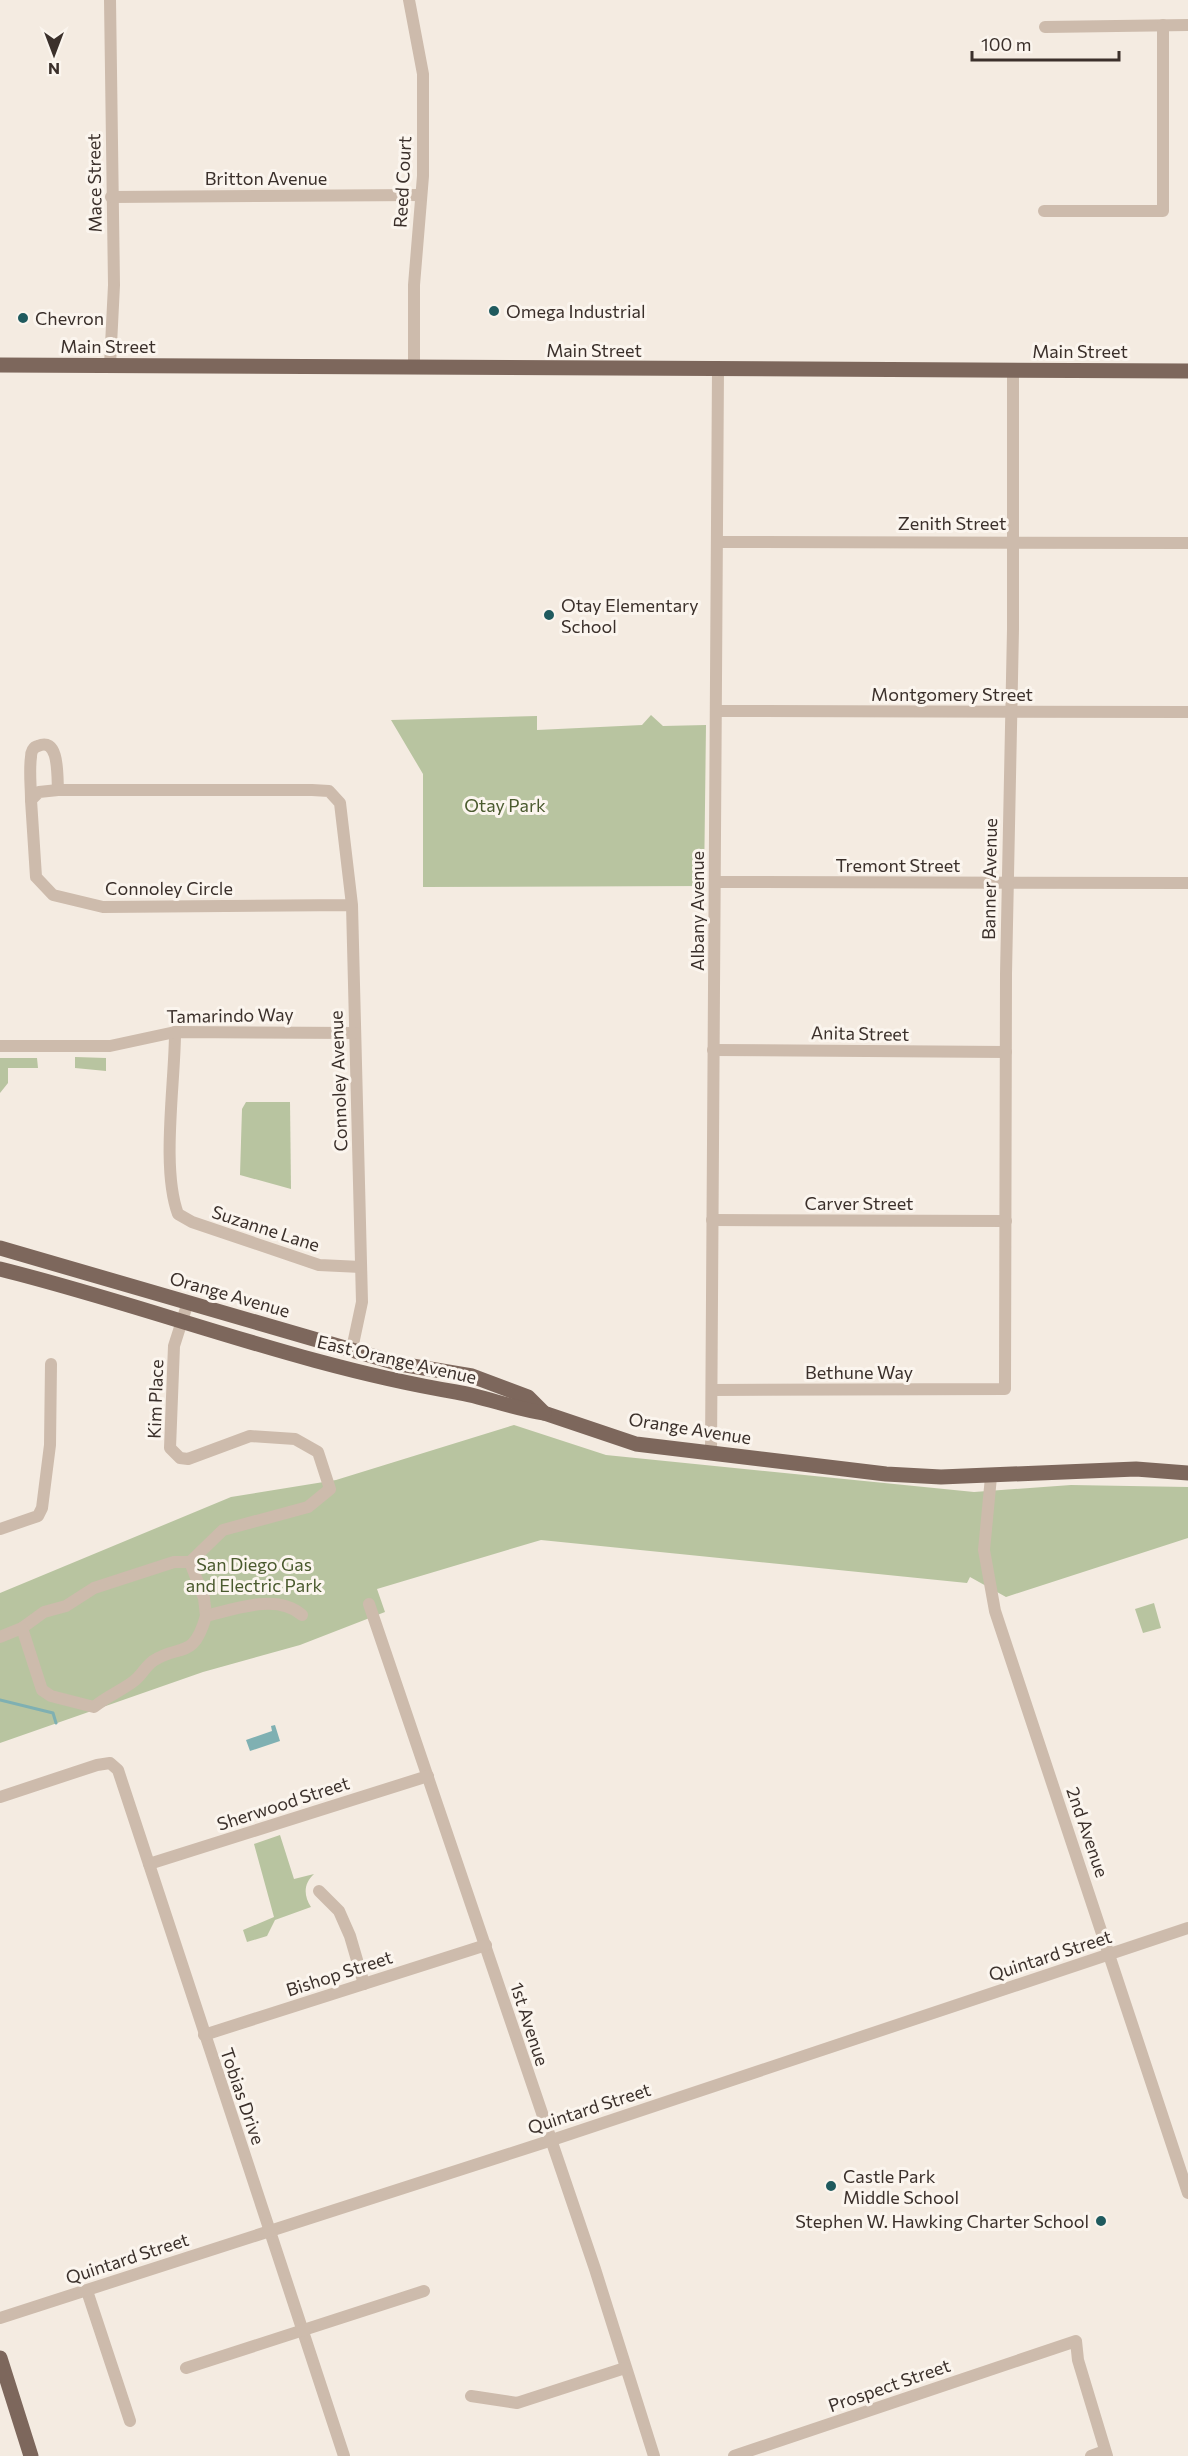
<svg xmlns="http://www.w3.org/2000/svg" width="1188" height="2456" font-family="Commissioner,sans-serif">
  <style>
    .green { fill: #b8c4a0 }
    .water { fill: #7fb0b2 }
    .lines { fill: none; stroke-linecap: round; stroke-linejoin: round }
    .stream { stroke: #7fb0b2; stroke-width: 3 }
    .minor { stroke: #cdbbac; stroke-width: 12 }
    .major { stroke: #7d675c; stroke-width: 15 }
    .poi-dot { fill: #1f5a5e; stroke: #fbf5ee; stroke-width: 2 }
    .labels { text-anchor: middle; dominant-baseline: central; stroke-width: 6; stroke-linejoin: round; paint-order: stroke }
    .street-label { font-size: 18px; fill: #3b302b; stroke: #fbf5ee }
    .poi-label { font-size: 18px; fill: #3b302b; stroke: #fbf5ee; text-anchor: start }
    .park-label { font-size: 18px; fill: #4a5a2e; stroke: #fbf5ee }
  </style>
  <rect width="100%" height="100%" fill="#f4ebe1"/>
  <!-- green -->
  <g class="green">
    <polygon points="651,715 663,726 706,725 704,886 423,887 423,774 391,720 537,716 537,730 642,725"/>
    <polygon points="75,1057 106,1058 106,1071 75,1068"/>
    <polygon points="0,1058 37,1058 38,1068 8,1068 8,1083 0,1093"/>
    <polygon points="246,1102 290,1102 291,1189 240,1175 242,1109"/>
    <polygon points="514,1425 606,1455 974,1492 1071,1485 1188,1487 1188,1538 1006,1597 970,1577 967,1583 541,1540 377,1589 385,1612 300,1645 203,1672 0,1743 0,1593 231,1497 336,1480"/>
    <polygon points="1154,1603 1161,1628 1143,1633 1135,1609"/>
    <path d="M280,1835L294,1879L314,1874C304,1883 303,1895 311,1907L275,1920L267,1936L247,1942L243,1930L274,1917L254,1844Z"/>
  </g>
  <!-- water -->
  <polygon class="water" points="275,1725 280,1741 250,1751 246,1740 272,1731 271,1726"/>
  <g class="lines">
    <!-- stream -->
    <polyline class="stream" points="0,1700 53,1713 56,1723"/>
    <!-- minor -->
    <g class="minor">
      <polyline points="110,0 114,285 110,365"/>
      <polyline points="409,0 423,74 423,176 414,285 414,368"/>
      <polyline points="1045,27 1188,25"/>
      <polyline points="111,197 421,195"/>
      <polyline points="1044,211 1163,211 1163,25"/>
      <polyline points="717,542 1188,543"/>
      <polyline points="716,711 1188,712"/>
      <path d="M31,800C31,786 29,771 31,757C31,752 33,747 38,746C60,736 57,778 58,790"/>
      <polyline points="715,882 1188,883"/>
      <polyline points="352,905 103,907 53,895 36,877 31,800 39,792 58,790 312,790 329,791 340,803 352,905 362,1302 352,1349"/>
      <path d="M175,1032C175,1083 161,1168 178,1214L192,1222L319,1265L361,1267"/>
      <polyline points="0,1046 110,1046 175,1032 355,1033"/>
      <polyline points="713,1050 1006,1052"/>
      <polyline points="712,1220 1006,1221"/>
      <polyline points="188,1302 174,1346 170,1448 180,1458 188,1459 250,1436 295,1439 318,1452 330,1489 308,1507 223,1530 190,1562"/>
      <polyline points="712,1390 1005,1389 1006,974 1013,629 1013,370"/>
      <polyline points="711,1453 718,369"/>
      <polyline points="991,1477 984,1550 995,1611 1188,2193"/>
      <polyline points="0,1529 38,1516 42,1508 50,1445 51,1364"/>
      <polyline points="369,1604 595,2269 654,2456"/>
      <polyline points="22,1628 44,1612 66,1606 94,1588 174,1562 190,1562 204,1598 206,1616"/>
      <path d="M0,1637L22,1628L42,1690L51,1696L94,1707C107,1696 121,1691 134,1681C141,1676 145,1667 153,1661C181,1643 193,1661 206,1616C235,1609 277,1593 302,1615"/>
      <polyline points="0,1797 97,1765 110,1763 118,1770 344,2456"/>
      <polyline points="149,1864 428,1776"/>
      <polyline points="319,1891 339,1911 350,1936 364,1984"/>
      <polyline points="204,2035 486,1945"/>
      <polyline points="87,2291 130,2421"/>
      <polyline points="0,2318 549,2141 1188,1928"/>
      <polyline points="186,2368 424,2291"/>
      <polyline points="471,2396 517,2403 625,2368"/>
      <polyline points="734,2456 1076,2341 1078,2360 1107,2456"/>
      <polyline points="1091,2456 1105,2451"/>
    </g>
    <!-- major -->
    <g class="major">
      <polyline points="0,365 1188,371"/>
      <polyline points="0,1248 400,1364 472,1376 528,1397 544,1413 636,1444 886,1474 941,1477 1136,1469 1188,1473"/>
      <path d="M0,1269C153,1307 300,1366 456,1392C486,1397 514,1409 544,1413"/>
      <polyline points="0,2358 31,2456"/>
    </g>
  </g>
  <!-- markers -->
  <g class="poi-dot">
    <circle cx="494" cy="311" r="6"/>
    <circle cx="23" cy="318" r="6"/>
    <circle cx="549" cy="615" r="6"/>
    <circle cx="831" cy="2186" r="6"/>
    <circle cx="1101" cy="2221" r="6"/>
  </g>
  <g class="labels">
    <!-- street labels -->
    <g class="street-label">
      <text x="266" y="178">Britton Avenue</text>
      <text transform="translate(402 182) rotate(-87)">Reed Court</text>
      <text transform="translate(94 183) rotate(-91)">Mace Street</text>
      <text x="108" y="346">Main Street</text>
      <text x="594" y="350">Main Street</text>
      <text x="1080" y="351">Main Street</text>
      <text x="952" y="523">Zenith Street</text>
      <text x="952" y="694">Montgomery Street</text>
      <text x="898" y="865">Tremont Street</text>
      <text transform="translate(989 879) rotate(-89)">Banner Avenue</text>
      <text x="169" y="888">Connoley Circle</text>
      <text transform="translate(697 911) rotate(-90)">Albany Avenue</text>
      <text transform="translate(230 1015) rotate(-1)">Tamarindo Way</text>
      <text transform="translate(860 1033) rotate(1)">Anita Street</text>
      <text transform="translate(338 1081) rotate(-92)">Connoley Avenue</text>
      <text x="859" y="1203">Carver Street</text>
      <text transform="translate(266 1228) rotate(18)">Suzanne Lane</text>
      <text transform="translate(230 1294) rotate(16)">Orange Avenue</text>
      <text transform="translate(397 1359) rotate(13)">East Orange Avenue</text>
      <text x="859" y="1372">Bethune Way</text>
      <text transform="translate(155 1399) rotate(-88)">Kim Place</text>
      <text transform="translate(690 1428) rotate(9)">Orange Avenue</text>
      <text transform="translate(283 1803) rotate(-18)">Sherwood Street</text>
      <text transform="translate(1088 1832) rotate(71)">2nd Avenue</text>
      <text transform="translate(1050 1955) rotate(-18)">Quintard Street</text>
      <text transform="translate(339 1973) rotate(-18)">Bishop Street</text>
      <text transform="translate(530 2024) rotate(72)">1st Avenue</text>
      <text transform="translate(243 2096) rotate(71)">Tobias Drive</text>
      <text transform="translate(589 2108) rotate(-18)">Quintard Street</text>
      <text transform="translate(127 2258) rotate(-18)">Quintard Street</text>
      <text transform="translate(889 2385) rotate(-19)">Prospect Street</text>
    </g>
    <!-- poi labels -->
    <g class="poi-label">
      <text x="506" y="311">Omega Industrial</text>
      <text x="35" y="318">Chevron</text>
      <text x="561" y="605">Otay Elementary<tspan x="561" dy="21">School</tspan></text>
      <text x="843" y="2176">Castle Park<tspan x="843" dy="21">Middle School</tspan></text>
      <text x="1089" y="2221" text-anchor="end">Stephen W. Hawking Charter School</text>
    </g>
    <!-- park labels -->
    <g class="park-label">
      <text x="505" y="805">Otay Park</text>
      <text x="254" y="1564">San Diego Gas<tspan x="254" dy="21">and Electric Park</tspan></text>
    </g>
  </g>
  <!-- north arrow -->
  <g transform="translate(54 54) rotate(180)" stroke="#fbf5ee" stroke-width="4.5" paint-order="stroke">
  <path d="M0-4.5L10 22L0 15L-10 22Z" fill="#3b302b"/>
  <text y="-9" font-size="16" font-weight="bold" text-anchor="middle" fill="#3b302b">N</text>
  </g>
  <!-- scale -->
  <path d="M972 51v9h147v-9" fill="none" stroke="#3b302b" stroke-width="3"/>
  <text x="981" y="51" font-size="18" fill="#3b302b" stroke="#fbf5ee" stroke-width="4.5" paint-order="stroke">100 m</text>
</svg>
